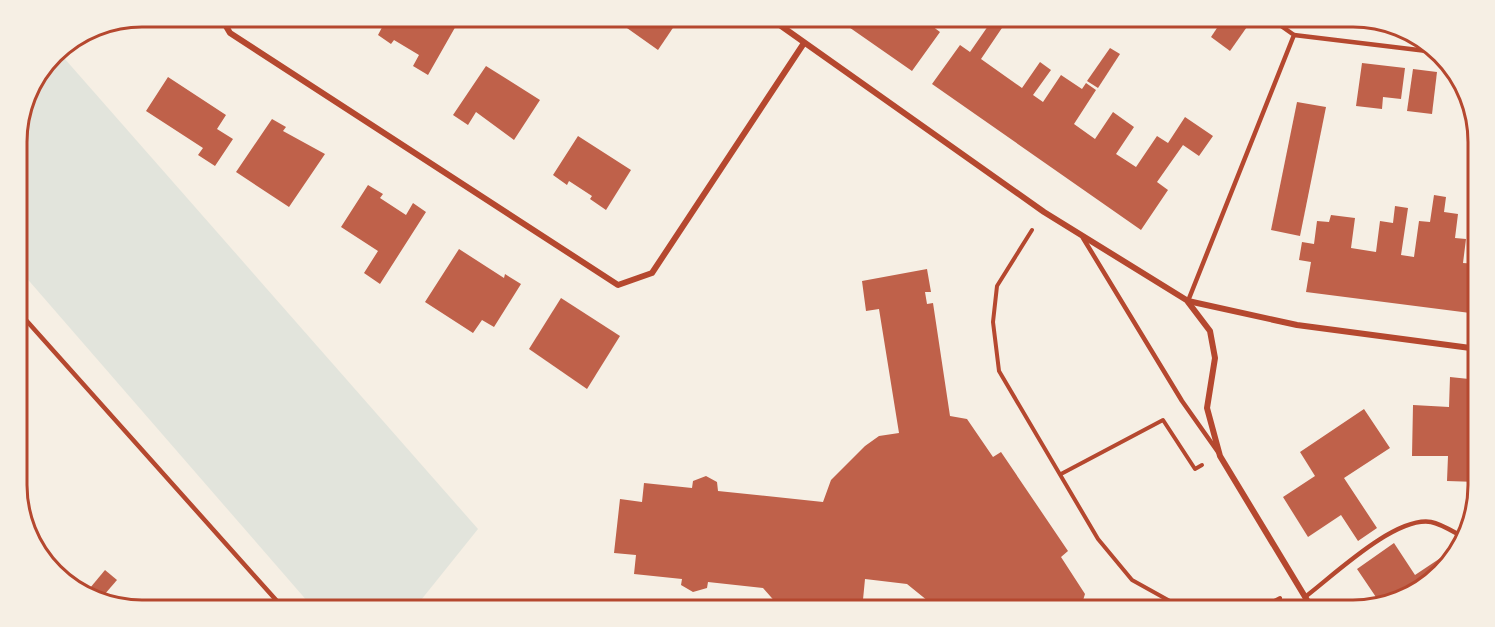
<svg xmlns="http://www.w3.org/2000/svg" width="1495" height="627" font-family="Figtree,sans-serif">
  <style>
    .green { fill: #e2e4dc }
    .building { fill: #bf614a }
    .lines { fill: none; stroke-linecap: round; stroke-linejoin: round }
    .path { stroke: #b5482f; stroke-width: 4 }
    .service { stroke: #b5482f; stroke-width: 4.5 }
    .minor { stroke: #b5482f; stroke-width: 6 }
    .rim { fill: none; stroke: #b5482f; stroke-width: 3 }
  </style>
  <rect width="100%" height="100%" fill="#f6efe4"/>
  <!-- green -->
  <g class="green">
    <polygon points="1307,17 1353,17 1401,26 1407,30"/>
    <polygon points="57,50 478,529 413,610 315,610 17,267 17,133 29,87"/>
  </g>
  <!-- building -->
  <g class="building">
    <polygon points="388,16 443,16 457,24 428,75 413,66 419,55 394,40 391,44 378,35"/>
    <polygon points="610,16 681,16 658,50"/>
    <polygon points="833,16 939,16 932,26 940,32 912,71"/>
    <polygon points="995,16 1008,19 981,59 1022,88 1040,62 1051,70 1033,95 1043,102 1061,75 1082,89 1086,83 1096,90 1074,124 1095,139 1113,112 1134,127 1116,154 1136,167 1157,136 1168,143 1185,117 1213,136 1199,156 1183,145 1157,182 1168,190 1141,230 932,84 960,45 970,52"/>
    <polygon points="1225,16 1238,16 1249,24 1230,51 1211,37"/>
    <polygon points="1110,48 1120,54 1098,88 1087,81"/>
    <polygon points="1362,63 1405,68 1401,99 1383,97 1382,109 1356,106"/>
    <polygon points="486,66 540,100 514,140 476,112 468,125 453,115"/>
    <polygon points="1413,69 1437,72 1432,114 1407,111"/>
    <polygon points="168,77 226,115 217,129 233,139 215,166 198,155 203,148 146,111"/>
    <polygon points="1297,102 1326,107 1300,236 1271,230"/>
    <polygon points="272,119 286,127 283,131 325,154 289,207 236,172"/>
    <polygon points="578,136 631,170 606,210 590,199 592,196 569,181 567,185 553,175"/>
    <polygon points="368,185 383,194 380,198 406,215 413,203 426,212 380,284 364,273 378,251 341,227"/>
    <polygon points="1434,195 1446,197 1444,212 1458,214 1455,238 1466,239 1463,263 1478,264 1478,314 1306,292 1311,262 1299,260 1302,242 1314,244 1317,221 1329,222 1331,215 1355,218 1351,248 1376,252 1380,221 1393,223 1395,206 1408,208 1401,255 1414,257 1419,221 1430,222"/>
    <polygon points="459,249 504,278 505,274 521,284 494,327 482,320 473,333 425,302"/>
    <polygon points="927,269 931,292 925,292 927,304 933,303 950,416 967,419 993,457 1001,452 1068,551 1061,557 1085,594 1080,610 975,610 962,603 947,605 928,601 907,584 865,579 862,610 777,610 778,605 763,588 708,582 707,588 693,592 681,585 682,579 634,574 636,555 614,553 620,499 642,502 644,483 692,488 693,481 706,476 717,482 718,491 823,502 831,480 865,446 879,436 899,433 879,309 866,311 862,281"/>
    <polygon points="561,298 620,336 587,389 529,349"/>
    <polygon points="1450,377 1469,379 1470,433 1478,433 1478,482 1447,481 1448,456 1412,456 1413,405 1449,407"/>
    <polygon points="1364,409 1390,448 1344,478 1377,528 1358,541 1341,515 1308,537 1283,497 1315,476 1300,452"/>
    <polygon points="1394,543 1415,575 1460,545 1429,585 1380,603 1357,569"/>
    <polygon points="105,570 117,580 98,602 94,601 85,594"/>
  </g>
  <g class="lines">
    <!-- path -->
    <g class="path">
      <polyline points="1032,230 997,286 993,322 999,371 1098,539 1132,580 1186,610"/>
      <polyline points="1061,474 1163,420 1195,469 1202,465"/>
      <polyline points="1257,610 1280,598"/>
    </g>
    <!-- service -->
    <g class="service">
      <polyline points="1294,35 1435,52"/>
      <polyline points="1083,238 1182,401 1218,452"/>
      <polyline points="1188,301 1294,35 1267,16"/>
      <polyline points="17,310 285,610"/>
      <path d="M1305,597C1333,576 1395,516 1431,522C1442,524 1455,533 1465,538"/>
    </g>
    <!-- minor -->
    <g class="minor">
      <polyline points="220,16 230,33 618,285 652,273 804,43"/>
      <polyline points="767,16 1044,212 1188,301 1297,325 1478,349"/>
      <polyline points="1188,302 1210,331 1215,358 1207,408 1220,456 1313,610"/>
    </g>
  </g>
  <!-- crop -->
  <path d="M0 0H1495V627H0ZM142 27H1353A115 115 0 0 1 1468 142V485A115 115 0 0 1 1353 600H142A115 115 0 0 1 27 485V142A115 115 0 0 1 142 27Z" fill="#f6efe4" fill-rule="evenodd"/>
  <path class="rim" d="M142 27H1353A115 115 0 0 1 1468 142V485A115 115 0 0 1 1353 600H142A115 115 0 0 1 27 485V142A115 115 0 0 1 142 27Z"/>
</svg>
